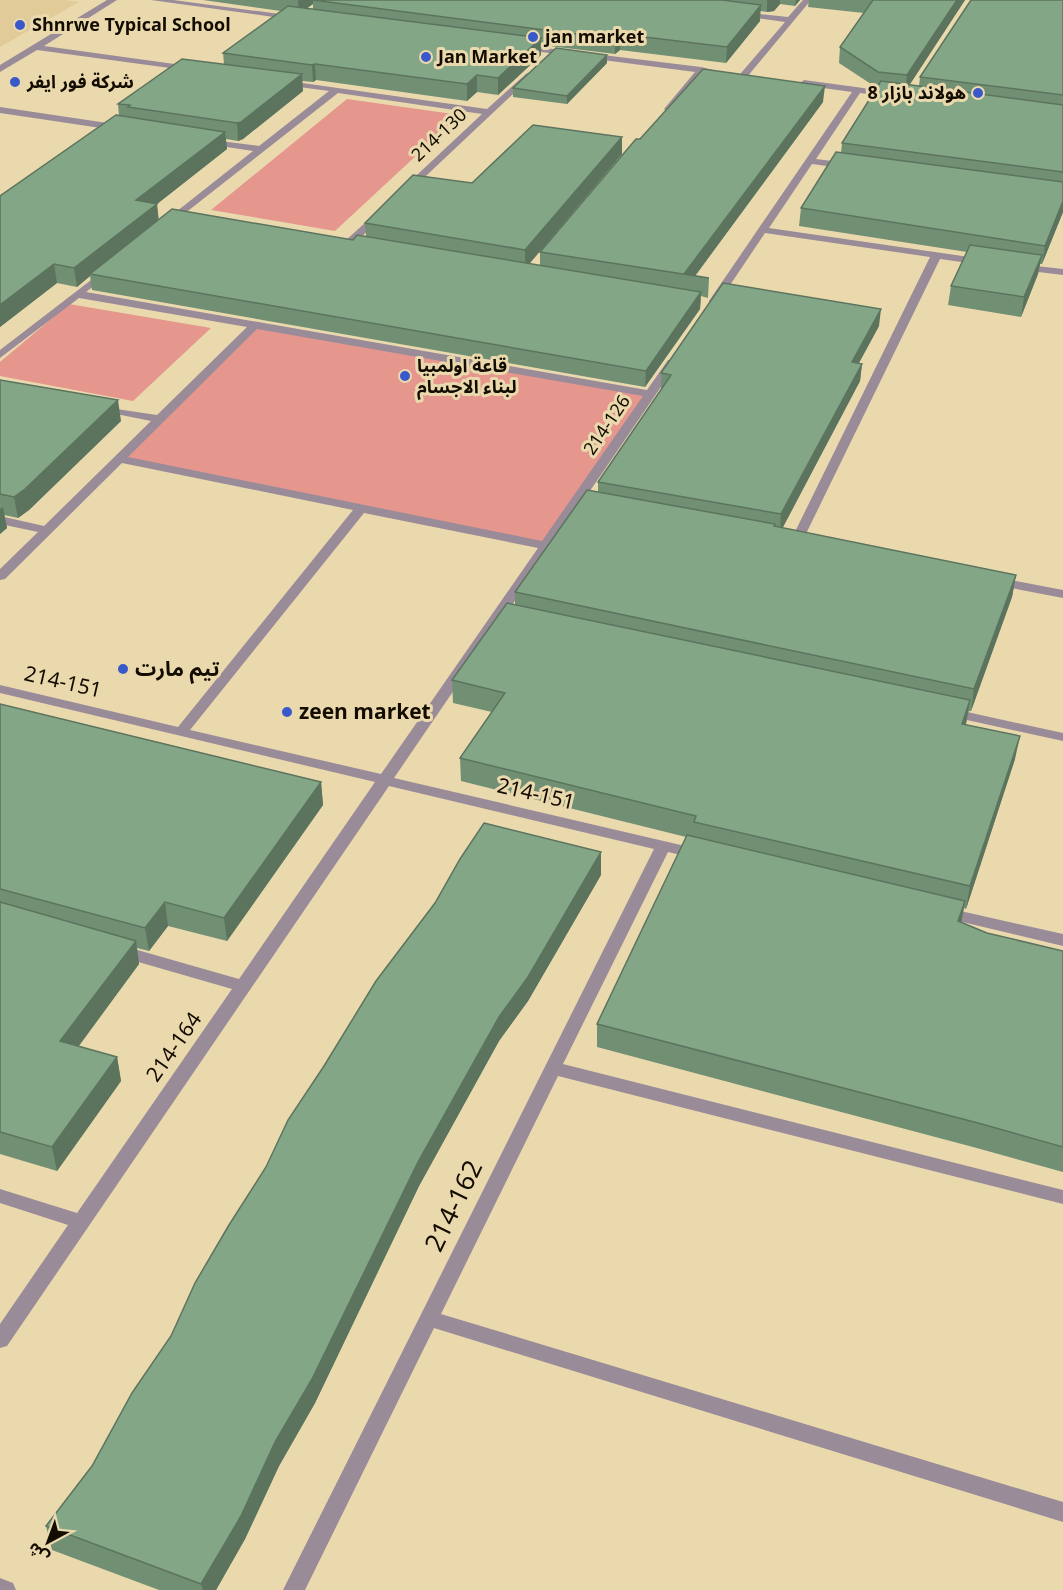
<svg xmlns="http://www.w3.org/2000/svg" width="1063" height="1590" font-family="Georgia,'Noto Sans Arabic',serif">
  <style>
    .built { fill: #e1cc99 }
    .green { fill: #e5978d }
    .lines { fill: none; stroke-linecap: round; stroke-linejoin: round }
    .minor { fill: #9a8b99; fill-rule: evenodd }
    .wall { fill: #718f73; fill-rule: evenodd }
    .shaded-wall { fill: #5c745e }
    .building { fill: #83a686; stroke: #5c745e; stroke-width: 1.5 }
    .poi-dot { fill: #3959ca; stroke: #ebd9ae; stroke-width: 2 }
    .labels { text-anchor: middle; dominant-baseline: central; stroke-width: 6; stroke-linejoin: round; paint-order: stroke }
    .far-poi-label { font-size: 18px; font-weight: bold; fill: #130c01; stroke: #ebd9ae; text-anchor: start }
    .far-street-label { font-size: 18px; fill: #130c01; stroke: #ebd9ae }
    .poi-label { font-size: 21px; font-weight: bold; fill: #130c01; stroke: #ebd9ae; text-anchor: start }
    .street-label { font-size: 21px; fill: #130c01; stroke: #ebd9ae }
    .near-street-label { font-size: 26px; fill: #130c01; stroke: #ebd9ae }
  </style>
  <rect width="100%" height="100%" fill="#ebd9ae"/>
  <!-- built -->
  <polygon class="built" points="0,0 65,0 79,2 0,47"/>
  <!-- green -->
  <g class="green">
    <polygon points="347,99 460,115 335,231 211,210"/>
    <polygon points="69,304 211,328 133,401 0,376 0,362"/>
    <polygon points="255,325 649,394 546,546 119,459"/>
  </g>
  <g class="lines">
    <!-- minor -->
    <g class="minor">
      <polygon points="107,0 117,0 44,46 189,66 192,67 192,71 37,50 0,72 0,65"/>
      <polygon points="151,0 173,0 295,16 299,18 295,20"/>
      <polygon points="803,0 811,0 747,77 741,77 741,73 785,22 742,16 738,14 739,12 788,17"/>
      <polygon points="521,45 701,67 725,73 721,76 703,73 668,112 664,109 695,72 518,49 518,45"/>
      <polygon points="527,73 531,76 530,78 410,191 402,189 482,114 338,93 170,225 162,223 253,151 207,144 204,143 204,139 259,146 329,91 284,85 281,84 281,80 487,109"/>
      <polygon points="804,80 893,92 897,95 893,98 860,93 816,159 849,163 854,166 849,169 812,164 769,228 983,259 988,262 983,265 940,259 802,542 796,546 790,542 930,257 765,233 718,303 710,303 709,301 852,92 801,85 800,83"/>
      <polygon points="0,107 121,125 126,128 121,131 0,113"/>
      <polygon points="378,211 386,213 352,246 344,246 344,242"/>
      <polygon points="1018,264 1063,269 1063,275 1014,269 1014,265"/>
      <path d="M108,267L112,268V272L86,292L647,390L668,360H676L678,362L394,778L698,849L706,854L698,859L668,852L563,1064L1063,1190V1204L558,1076L441,1314L1063,1502V1522L434,1328L305,1590H283L654,849L389,786L7,1346L0,1348V1324L68,1225L0,1203V1189L77,1213L232,989L114,955L112,951L114,947L120,945L239,979L375,782L0,693V685L178,727L353,510L122,463L5,579L0,580V569L38,532L0,524V516L44,526L151,421L96,410V406L157,415L247,327L79,298L0,358V350ZM257,329L643,396L542,541L128,457ZM364,513L538,548L381,774L190,730Z"/>
      <polygon points="995,577 1063,590 1063,598 990,584 988,581"/>
      <polygon points="949,708 1063,733 1063,741 944,715 942,712"/>
      <polygon points="943,907 1063,934 1063,946 937,916 935,912 937,908"/>
      <polygon points="0,1578 13,1583 16,1590 0,1590"/>
    </g>
  </g>
  <!-- wall -->
  <g class="wall">
    <path d="M203,0H800L795,6L780,4L774,11L767,12L760,11V21L726,63L620,50L615,54L541,45V55L498,95L477,92L467,101L316,80L313,82L302,81L303,91L243,139L238,141L226,139L227,149L157,204L158,220L353,240L366,236L365,223L472,183L622,137V154L529,264L540,266V252L640,139L823,102L695,276L709,278L708,298L701,296L700,309L645,387L92,290L90,276L77,287L57,283L0,327V196L119,116L118,104L224,64L223,53L281,11ZM313,4V9L307,8Z"/>
    <polygon points="809,0 965,0 909,85 919,86 920,77 1063,0 1063,212 1042,264 1040,264 1038,274 1021,317 948,305 951,286 967,252 799,226 801,208 841,153 842,143 877,88 839,63 840,47 864,13 808,7"/>
    <polygon points="607,63 567,104 513,97 513,88"/>
    <polygon points="879,326 859,363 862,364 860,381 782,528 1016,575 1012,597 971,711 969,711 966,724 1015,759 966,909 964,908 961,922 987,933 1063,951 1063,1172 973,1147 597,1047 597,1024 686,837 461,781 460,758 492,712 453,703 452,680 515,605 515,592 598,492 598,482 661,390 661,373"/>
    <polygon points="0,380 121,421 29,510 18,518 4,515 7,528 0,534"/>
    <polygon points="0,704 321,782 323,805 227,941 168,926 149,951 137,948 139,964 78,1046 117,1057 121,1081 57,1171 0,1154"/>
    <polygon points="601,875 528,1001 499,1041 419,1186 315,1403 279,1466 245,1539 216,1590 159,1590 52,1550 46,1526"/>
  </g>
  <!-- shaded-wall -->
  <g class="shaded-wall">
    <polygon points="298,0 318,0 313,0 313,4 299,14"/>
    <polygon points="767,0 780,0 780,4 774,11 767,12"/>
    <polygon points="796,0 800,0 795,6"/>
    <polygon points="957,0 965,0 905,92 907,75"/>
    <polygon points="761,5 760,21 726,63 727,47"/>
    <polygon points="620,34 620,50 615,54 615,39"/>
    <polygon points="541,38 541,55 498,95 498,78"/>
    <polygon points="607,55 607,63 567,104 567,96"/>
    <polygon points="315,64 316,80 313,82 312,65"/>
    <polygon points="302,74 303,91 243,139 238,141 237,123"/>
    <polygon points="477,75 477,92 467,101 467,84"/>
    <polygon points="825,86 823,102 695,276 684,274"/>
    <polygon points="225,132 227,149 157,204 159,222 90,274 90,276 77,287 74,268 136,200"/>
    <polygon points="622,137 622,154 525,269 525,250"/>
    <polygon points="1063,201 1063,212 1042,264 1045,246"/>
    <polygon points="1042,255 1038,274 1021,317 1024,297"/>
    <polygon points="54,264 57,283 0,327 0,305"/>
    <polygon points="701,292 700,309 645,387 646,371"/>
    <polygon points="881,309 879,326 850,379 852,362"/>
    <polygon points="862,364 860,381 780,533 781,514"/>
    <polygon points="118,400 121,421 29,510 18,518 14,497"/>
    <polygon points="3,507 7,528 0,534 0,509"/>
    <polygon points="1016,575 1012,597 971,711 974,689"/>
    <polygon points="970,700 966,723 958,746 962,724"/>
    <polygon points="1020,736 1015,759 966,909 970,886"/>
    <polygon points="321,782 323,805 227,941 224,918"/>
    <polygon points="601,852 601,875 528,1001 499,1041 419,1186 315,1403 279,1466 245,1539 216,1590 203,1590 201,1584 275,1442 418,1162 499,1017"/>
    <polygon points="965,901 961,924 958,921"/>
    <polygon points="165,902 168,926 149,951 145,928"/>
    <polygon points="136,941 139,964 65,1065 60,1041"/>
    <polygon points="117,1057 121,1081 57,1171 52,1147"/>
  </g>
  <!-- building -->
  <g class="building">
    <polygon points="313,0 722,0 761,5 727,47 620,34 615,39"/>
    <polygon points="873,0 957,0 907,75 878,72 840,47"/>
    <polygon points="971,0 1063,0 1063,95 920,77"/>
    <polygon points="288,6 541,38 498,78 477,75 467,84 315,64 312,65 223,53"/>
    <polygon points="556,48 607,55 567,96 513,88"/>
    <polygon points="182,59 302,74 241,122 237,123 128,107 130,105 118,104"/>
    <polygon points="703,69 825,86 684,274 709,278 540,252 636,139 640,139"/>
    <polygon points="881,81 1063,105 1063,172 842,143"/>
    <polygon points="116,115 225,132 136,200 157,204 74,268 54,264 0,305 0,196"/>
    <polygon points="533,125 622,137 525,250 365,223 413,175 472,183"/>
    <polygon points="836,152 1063,182 1063,201 1045,246 801,208"/>
    <polygon points="172,209 353,240 357,235 701,292 646,371 90,274"/>
    <polygon points="970,245 1042,255 1024,297 951,286"/>
    <polygon points="723,283 881,309 852,362 862,364 781,514 598,482 671,375 661,373"/>
    <polygon points="0,380 118,400 25,489 14,497 0,494"/>
    <polygon points="587,490 775,524 774,526 1016,575 974,689 515,592"/>
    <polygon points="507,603 970,700 962,724 1020,736 970,886 694,822 696,816 460,758 505,693 452,680"/>
    <polygon points="0,704 321,782 224,918 165,902 145,928 0,889"/>
    <polygon points="484,823 601,852 528,977 499,1017 418,1162 312,1379 275,1442 241,1516 201,1584 46,1526 92,1466 132,1393 171,1336 195,1283 229,1225 266,1167 288,1120 324,1066 376,981 435,903 460,859"/>
    <polygon points="687,835 965,901 958,921 987,933 1063,951 1063,1147 978,1123 597,1024"/>
    <polygon points="0,902 136,941 60,1041 117,1057 52,1147 0,1132"/>
  </g>
  <!-- markers -->
  <g class="poi-dot">
    <circle cx="20" cy="25" r="6"/>
    <circle cx="533" cy="37" r="6"/>
    <circle cx="426" cy="57" r="6"/>
    <circle cx="15" cy="82" r="6"/>
    <circle cx="978" cy="93" r="6"/>
    <circle cx="405" cy="376" r="6"/>
    <circle cx="123" cy="669" r="6"/>
    <circle cx="287" cy="712" r="6"/>
  </g>
  <g class="labels">
    <!-- far-poi labels -->
    <g class="far-poi-label">
      <text x="32" y="25">Shnrwe Typical School</text>
      <text x="545" y="37">jan market</text>
      <text x="438" y="57">Jan Market</text>
      <text x="27" y="82">شركة فور ايفر</text>
      <text x="966" y="93" text-anchor="end">هولاند بازار 8</text>
      <text x="417" y="366">قاعة اولمبيا<tspan x="417" dy="21">لبناء الاجسام</tspan></text>
    </g>
    <!-- far-street labels -->
    <g class="far-street-label">
      <text transform="translate(439 135) rotate(-43)">214-130</text>
      <text transform="translate(607 425) rotate(-56)">214-126</text>
    </g>
    <!-- poi labels -->
    <g class="poi-label">
      <text x="135" y="669">تيم مارت</text>
      <text x="299" y="712">zeen market</text>
    </g>
    <!-- street labels -->
    <g class="street-label">
      <text transform="translate(63 682) rotate(13)">214-151</text>
      <text transform="translate(536 794) rotate(13)">214-151</text>
      <text transform="translate(174 1047) rotate(-55)">214-164</text>
    </g>
    <!-- near-street labels -->
    <g class="near-street-label">
      <text transform="translate(454 1206) rotate(-64)">214-162</text>
    </g>
  </g>
  <!-- north arrow -->
  <g transform="translate(48 1542) rotate(221)" stroke="#ebd9ae" stroke-width="4.5" paint-order="stroke">
  <path d="M0-4.5L10 22L0 15L-10 22Z" fill="#130c01"/>
  <text y="-9" font-size="16" font-weight="bold" text-anchor="middle" fill="#130c01">ش</text>
  </g>
</svg>
